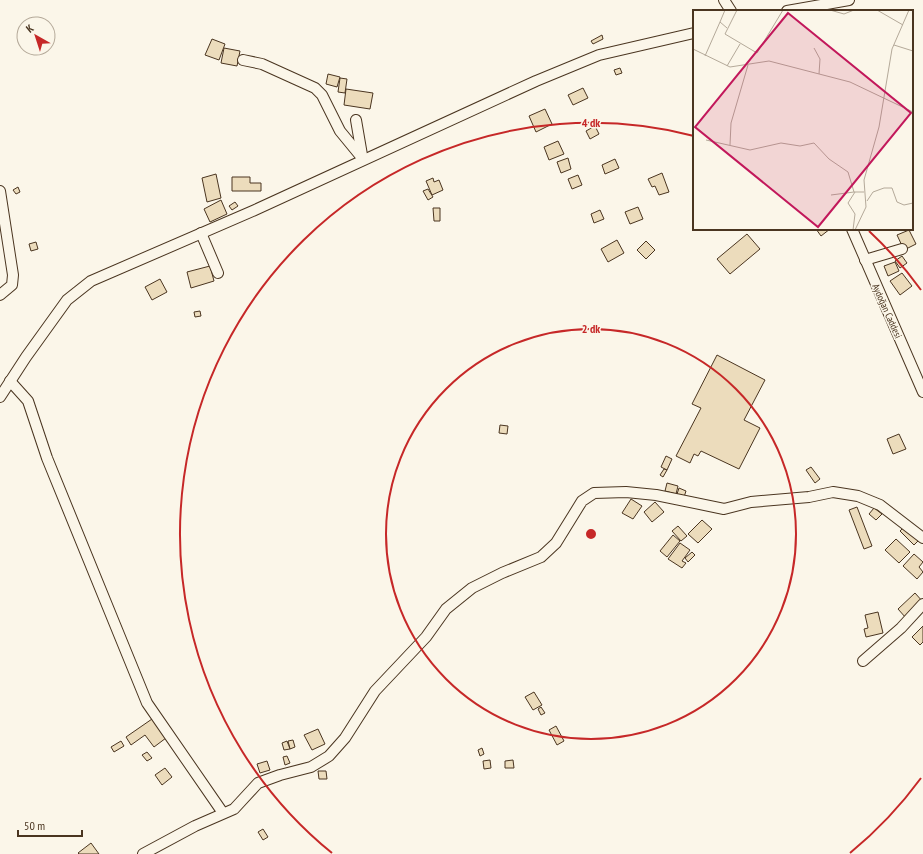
<svg xmlns="http://www.w3.org/2000/svg" width="923" height="854" font-family="'PT Sans Narrow',sans-serif">
  <style>
    .building { fill: #ecdcbc; stroke: #4a3520 }
    .lines { fill: none; stroke-linecap: round; stroke-linejoin: round }
    .minor-casing { stroke: #4a3520; stroke-width: 12 }
    .minor { stroke: #fbf6e9; stroke-width: 10 }
    .ring { fill: none; stroke: #c62828; stroke-width: 2 }
    .labels { text-anchor: middle; dominant-baseline: central; stroke-width: 3; stroke-linejoin: round; paint-order: stroke }
    .street-label { font-size: 10px; fill: #4a3520; stroke: #fbf6e9 }
    .inset-road { fill: none; stroke: #b4a999; stroke-width: 1 }
    .view { fill: #c2185b; fill-opacity: 0.15; stroke: #c2185b; stroke-width: 2 }
    .inset-edge { fill: none; stroke: #4a3520; stroke-width: 2 }
    .centre { fill: #c62828; stroke: #fbf6e9; stroke-width: 2 }
    .ring-label { font-size: 12px; text-anchor: middle; font-weight: bold; fill: #c62828; stroke: #fbf6e9; stroke-width: 3; stroke-linejoin: round; paint-order: stroke }
  </style>
  <rect width="100%" height="100%" fill="#fbf6e9"/>
  <!-- building -->
  <g class="building">
    <polygon points="602,35 603,39 593,44 591,41"/>
    <polygon points="212,39 225,44 219,60 205,55"/>
    <polygon points="224,48 240,51 237,66 221,63"/>
    <polygon points="620,68 622,73 616,75 614,70"/>
    <polygon points="328,74 340,77 337,87 326,84"/>
    <polygon points="340,78 347,79 345,93 338,92"/>
    <polygon points="583,88 588,98 573,105 568,95"/>
    <polygon points="346,89 373,93 370,109 344,105"/>
    <polygon points="545,109 552,124 536,132 529,116"/>
    <polygon points="595,126 599,134 590,139 586,131"/>
    <polygon points="558,141 564,154 549,160 544,147"/>
    <polygon points="568,158 571,169 561,173 557,162"/>
    <polygon points="615,159 619,168 605,174 602,165"/>
    <polygon points="662,173 669,192 659,195 655,186 652,187 648,179"/>
    <polygon points="216,174 221,198 207,202 202,178"/>
    <polygon points="578,175 582,185 572,189 568,179"/>
    <polygon points="232,177 250,177 250,183 261,183 261,191 232,191"/>
    <polygon points="433,178 434,182 439,180 443,190 432,195 426,181"/>
    <polygon points="18,187 20,192 16,194 13,190"/>
    <polygon points="428,189 433,197 428,200 423,191"/>
    <polygon points="221,200 227,214 210,222 204,209"/>
    <polygon points="235,202 238,206 232,210 229,206"/>
    <polygon points="638,207 643,219 630,224 625,212"/>
    <polygon points="433,208 440,208 440,221 434,221"/>
    <polygon points="600,210 604,219 594,223 591,214"/>
    <polygon points="816,229 830,229 821,236"/>
    <polygon points="909,230 916,244 904,250 897,235"/>
    <polygon points="747,234 760,249 730,274 717,259"/>
    <polygon points="617,240 624,253 608,262 601,249"/>
    <polygon points="646,241 655,250 646,259 637,250"/>
    <polygon points="36,242 38,249 31,251 29,244"/>
    <polygon points="902,256 907,263 900,268 895,261"/>
    <polygon points="895,262 899,271 888,276 884,266"/>
    <polygon points="210,266 214,281 191,288 187,272"/>
    <polygon points="902,273 912,286 900,295 890,281"/>
    <polygon points="160,279 167,292 152,300 145,287"/>
    <polygon points="200,311 201,316 195,317 194,312"/>
    <polygon points="717,355 765,380 744,420 760,428 739,469 701,451 698,456 694,454 690,463 676,456 701,408 692,404"/>
    <polygon points="500,425 508,426 507,434 499,433"/>
    <polygon points="899,434 906,449 893,454 887,439"/>
    <polygon points="666,456 672,459 667,470 661,467"/>
    <polygon points="811,467 820,479 815,483 806,470"/>
    <polygon points="664,469 667,470 663,477 660,475"/>
    <polygon points="667,483 678,486 676,494 665,491"/>
    <polygon points="679,488 686,491 684,497 677,494"/>
    <polygon points="631,499 642,506 633,519 622,513"/>
    <polygon points="655,502 664,512 652,522 644,512"/>
    <polygon points="857,507 872,546 864,549 849,510"/>
    <polygon points="874,508 882,514 876,520 869,514"/>
    <polygon points="702,520 712,529 698,543 688,534"/>
    <polygon points="678,526 687,536 681,541 672,531"/>
    <polygon points="905,526 919,540 914,545 900,531"/>
    <polygon points="673,535 680,541 667,557 660,551"/>
    <polygon points="896,539 910,552 899,563 885,550"/>
    <polygon points="680,543 690,550 682,561 686,563 682,568 668,559"/>
    <polygon points="692,552 695,555 688,562 685,558"/>
    <polygon points="914,554 923,562 919,567 923,572 917,579 903,566"/>
    <polygon points="915,593 923,602 906,618 898,609"/>
    <polygon points="878,612 883,633 866,637 864,629 868,628 865,615"/>
    <polygon points="923,626 923,642 920,645 912,637"/>
    <polygon points="534,692 542,705 533,710 525,697"/>
    <polygon points="541,707 545,713 541,715 538,709"/>
    <polygon points="152,719 166,738 154,747 145,735 131,745 126,737"/>
    <polygon points="556,726 564,741 557,745 549,730"/>
    <polygon points="318,729 325,744 312,750 304,735"/>
    <polygon points="293,740 295,747 290,749 288,741"/>
    <polygon points="121,741 124,746 114,752 111,747"/>
    <polygon points="287,741 290,749 284,750 282,743"/>
    <polygon points="482,748 484,754 480,756 478,750"/>
    <polygon points="147,752 152,758 147,761 142,755"/>
    <polygon points="287,756 290,763 285,765 283,757"/>
    <polygon points="490,760 491,768 484,769 483,761"/>
    <polygon points="513,760 514,768 505,768 505,761"/>
    <polygon points="267,761 270,770 260,773 257,764"/>
    <polygon points="165,768 172,777 162,785 155,775"/>
    <polygon points="318,771 326,771 327,779 319,779"/>
    <polygon points="263,829 268,837 263,840 258,832"/>
    <polygon points="91,843 99,854 79,854 78,853"/>
  </g>
  <g class="lines">
    <!-- minor casing -->
    <g class="minor-casing">
      <g id="minor">
        <polyline points="724,0 731,11"/>
        <polyline points="787,11 849,0"/>
        <polyline points="243,60 262,64 315,88 322,95 340,131 363,159"/>
        <polyline points="356,120 362,155"/>
        <polyline points="0,191 13,275 12,285 0,295"/>
        <polyline points="852,229 923,392"/>
        <polyline points="201,233 218,273"/>
        <polyline points="865,260 902,249"/>
        <polyline points="10,381 28,401 47,458 147,703 223,813"/>
        <polyline points="0,397 26,357 67,300 91,281 255,210 536,81 599,55 694,33"/>
        <polyline points="863,661 901,628 923,604"/>
        <polyline points="143,854 195,826 234,809 258,783 280,775 311,767 329,756 345,738 375,691 426,637 446,609 472,588 502,573 541,557 556,543 582,501 594,493 626,492 656,495 724,509 751,502 809,497 833,492 858,496 880,505 923,538"/>
      </g>
    </g>
    <!-- minor -->
    <use href="#minor" class="minor"/>
  </g>
  <!-- distance rings -->
  <g class="ring">
    <circle cx="591" cy="534" r="205"/>
    <path d="M921 778A411 411 0 0 1 850 853M332 853A411 411 0 0 1 694 136M869 231A411 411 0 0 1 921 290"/>
  </g>
  <g class="labels">
    <!-- street labels -->
    <g class="street-label">
      <text transform="translate(887 311) rotate(66)">Aydoğan Caddesi</text>
    </g>
  </g>
  <!-- overview -->
  <g transform="translate(693 10)">
    <rect width="220" height="220" fill="#fbf6e9"/>
    <path class="inset-road" d="M32,0L27,12L34,18M44,0L32,24L64,43L90,0M137,0L151,4L161,0M184,0L210,15M201,35L220,41M121,38L127,49L126,64M0,39L37,57L76,51L157,72L220,102M12,46L27,12M34,56L47,34M13,130L57,140L88,133L107,136L121,133L136,149L155,162L161,182H171M37,135L38,113L55,55M138,185L161,182M174,191L180,182L191,178H199L204,192L211,195L220,193M160,220L162,204L155,193L162,182M162,220L173,197L171,170L186,117L199,39L216,0"/>
    <path class="view" d="M95,3L218,103L125,217L2,117Z"/>
    <rect width="220" height="220" class="inset-edge"/>
  </g>
  <circle cx="591" cy="534" r="6" class="centre"/>
  <g class="ring-label">
    <text x="591" y="127">4 dk</text>
    <text x="591" y="333">2 dk</text>
  </g>
  <!-- north arrow -->
  <g transform="translate(36 36) rotate(321)"><circle r="19" fill="#fbf6e9" stroke="#b4a999"/>
  <path d="M0-3L7 15L0 10L-7 15Z" fill="#c62828"/>
  <text y="-6" font-size="11" font-weight="bold" text-anchor="middle" fill="#4a3520">K</text>
  </g>
  <!-- scale -->
  <path d="M18 830v6h64v-6" fill="none" stroke="#4a3520" stroke-width="2"/>
  <text x="24" y="830" font-size="12" fill="#4a3520" stroke="#fbf6e9" stroke-width="3" paint-order="stroke">50 m</text>
</svg>
